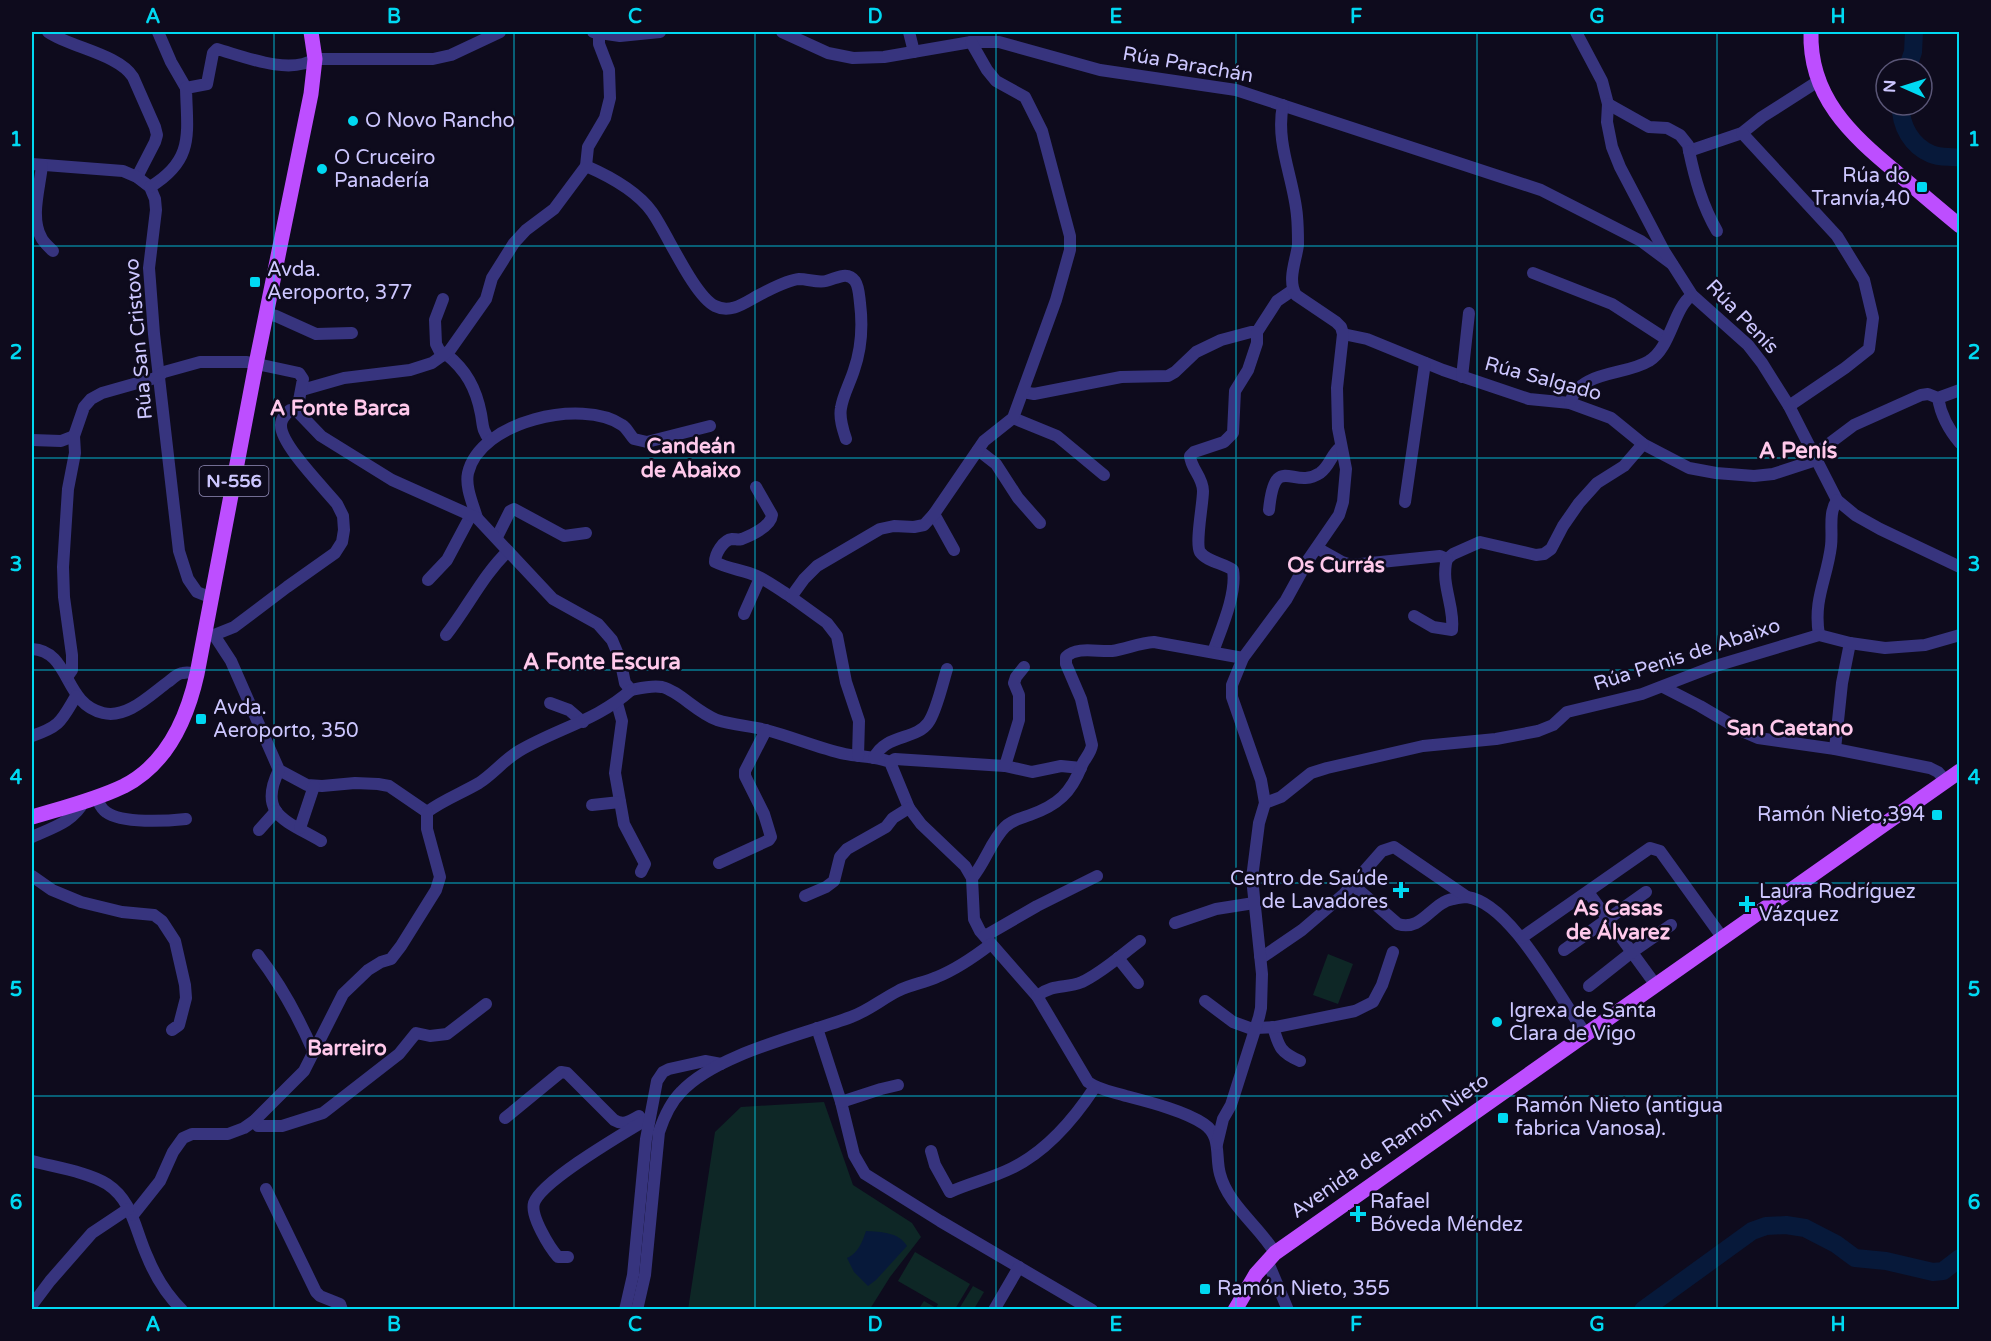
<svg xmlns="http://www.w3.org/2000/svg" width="1991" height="1341" font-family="'Varela Round',sans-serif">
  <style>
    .green { fill: #0e2726 }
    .water { fill: #07193a }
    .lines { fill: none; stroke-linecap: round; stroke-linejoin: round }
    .river { stroke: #07193a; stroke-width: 18 }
    .minor { stroke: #37347e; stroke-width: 12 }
    .major { stroke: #bd4eff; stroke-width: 15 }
    .grid { fill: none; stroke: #00d9f2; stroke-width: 1.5; stroke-opacity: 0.55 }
    .poi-dot { fill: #00d9f2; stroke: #0e0b1d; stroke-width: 2 }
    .labels { text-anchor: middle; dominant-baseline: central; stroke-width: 5; stroke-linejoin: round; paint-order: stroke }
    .shield { fill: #0e0b1d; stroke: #948fbb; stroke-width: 1.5 }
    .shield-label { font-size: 18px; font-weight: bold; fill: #cdc7ff }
    .street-label { font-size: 20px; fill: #cdc7ff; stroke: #0e0b1d }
    .poi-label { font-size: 20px; fill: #cdc7ff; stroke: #0e0b1d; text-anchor: start }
    .neighbourhood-label { font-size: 21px; font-weight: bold; fill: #ffc9eb; stroke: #0e0b1d }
    .quarter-label { font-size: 22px; font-weight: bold; fill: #ffc9eb; stroke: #0e0b1d }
    .neatline { fill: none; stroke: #00d9f2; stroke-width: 2 }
    .grid-label { font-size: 20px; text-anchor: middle; font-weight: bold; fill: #00d9f2 }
  </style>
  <rect width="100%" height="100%" fill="#0e0b1d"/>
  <!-- green -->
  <g class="green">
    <polygon points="1328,954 1353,964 1338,1004 1313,995"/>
    <polygon points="824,1102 853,1185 912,1223 921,1237 890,1277 870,1309 688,1310 715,1132 741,1107"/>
    <polygon points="915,1252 970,1284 955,1309 923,1309 920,1307 924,1301 936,1308 938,1304 898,1281"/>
    <polygon points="973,1286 984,1292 974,1309 959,1309"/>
  </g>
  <!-- water -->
  <path class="water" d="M866,1231C881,1232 899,1232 907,1246L876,1280L868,1286L854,1272L847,1258C858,1254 863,1240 866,1231Z"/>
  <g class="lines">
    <!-- river -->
    <g class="river">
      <polyline points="1907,69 1913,52 1914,32"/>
      <path d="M1901,105C1900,126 1912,146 1931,154C1940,158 1951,156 1960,158"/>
      <polyline points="1643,1310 1752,1231 1766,1226 1786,1225 1805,1228 1836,1244 1855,1258 1886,1261 1933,1272 1943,1271 1960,1258"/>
    </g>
    <!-- minor -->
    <g class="minor">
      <path d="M48,32C72,48 118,54 133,77L155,127L157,135L155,142L137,177"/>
      <polyline points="158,32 171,62 186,88"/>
      <polyline points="593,32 620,36 660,32"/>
      <polyline points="782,32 828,53 853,58 884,57 971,42 999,42 1100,70 1236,90 1541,190 1641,241 1672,264"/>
      <polyline points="909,32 914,52"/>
      <polyline points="1576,32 1602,81 1608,104 1607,122 1612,147 1620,167 1664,251 1692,295 1748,345 1762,363 1789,406 1837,500 1855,515 1880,529 1960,567"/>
      <polyline points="1608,104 1649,127 1667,128 1680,135 1688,145 1689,151 1742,133 1762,117 1820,80"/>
      <polyline points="1742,133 1837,236 1864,280 1873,318 1869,349 1845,368 1789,406"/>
      <path d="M1689,151C1695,179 1702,205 1717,231"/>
      <polyline points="32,164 123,171 137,177 150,187 155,199 156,210 149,268 154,334 179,551 188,579 197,592 212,598"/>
      <path d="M42,165C40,187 30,217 41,237C43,242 49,247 53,251"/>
      <path d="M586,166C609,176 637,191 652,212C667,233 694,296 715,306C733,315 749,299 765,292C775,287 788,280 799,279C808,279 817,283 826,281C836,279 847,270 855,281C859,287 859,295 860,303C863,327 862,347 854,370C850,383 843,395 841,408C839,418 843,430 846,439"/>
      <path d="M150,187C195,160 187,133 186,88L207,84L213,53L217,49C245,57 289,75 315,59H433L451,55L500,32"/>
      <polyline points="1533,273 1612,304 1666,339"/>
      <polyline points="266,314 276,316 316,334 352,333"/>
      <polyline points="1343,334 1367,339 1443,370 1529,399 1570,403 1611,418 1643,444 1689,468 1716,473 1754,476 1773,474 1816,460"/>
      <path d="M446,354C466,370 476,388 481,414C483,425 482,431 490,440"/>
      <polyline points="442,356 436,344 435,320 443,299"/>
      <polyline points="1462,377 1469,313"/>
      <polyline points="302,390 344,378 410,370 432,363 450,350 486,299 492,278 514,243 526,230 554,209 586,166 588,147 605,118 610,98 609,70 599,44 599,33"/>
      <polyline points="1023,392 1034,394 1121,377 1168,376 1175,372 1196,352 1221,340 1251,332 1257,332 1277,301 1293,290"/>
      <path d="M1938,398C1941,416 1948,429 1960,443"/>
      <path d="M1570,403C1579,370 1625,376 1649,361C1671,348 1673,309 1692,295"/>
      <polyline points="1013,418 1057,436 1104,475"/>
      <polyline points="32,440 61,441 74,436"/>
      <polyline points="978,450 996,464 1018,498 1040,523"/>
      <polyline points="1814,455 1854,425 1921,395 1928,394 1938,398 1960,390"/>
      <path d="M756,487L772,515C771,526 752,535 742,539C737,540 737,539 732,539C723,540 715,554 715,562C729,569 743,570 757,576C769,582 780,590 791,597"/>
      <polyline points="1405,502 1425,363"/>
      <path d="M1269,510C1275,450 1293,491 1320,473C1330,466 1331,454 1341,447"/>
      <polyline points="934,514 954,550"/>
      <path d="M477,518C473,504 465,487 468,473C480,421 582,398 622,425C627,428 630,435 634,439L647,442L710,426"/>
      <polyline points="497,537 510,511 514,509 564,536 586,533"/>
      <polyline points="1317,548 1342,562 1351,565 1440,556 1447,559 1453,554 1480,542 1536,555 1544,554 1551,549 1563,526 1579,503 1597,483 1624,466 1643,444"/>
      <polyline points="428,580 447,560 471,515"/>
      <polyline points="744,614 760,578"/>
      <path d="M1414,616L1433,627L1452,630C1455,606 1440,584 1447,559"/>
      <path d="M205,633L214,635L234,627L287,587L335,553L342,542L344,530L343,516L337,504C324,488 280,444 281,425C281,418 286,414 290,410L297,411"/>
      <polyline points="214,635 231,661 279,770 307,785 322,786 355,783 378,784 389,786 427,812"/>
      <path d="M446,635C468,607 483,575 508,551"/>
      <path d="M1819,635C1813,599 1827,579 1831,546C1833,530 1828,514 1837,500"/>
      <path d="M32,649C71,651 63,704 103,713C127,719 150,695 168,682C172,679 178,673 183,673C188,672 193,673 197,674"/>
      <path d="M1213,652C1221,629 1237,594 1233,570C1224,563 1207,562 1200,552C1195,543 1203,504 1203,491C1203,477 1191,469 1190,456L1194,452L1224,442L1233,433L1235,391L1248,370L1257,343V332"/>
      <path d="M67,677L72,670V655L64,597L63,567L68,489L75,453L74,436L84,407L91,399L102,393L155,378L164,372L200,362H247L299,373L303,379L297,411L321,436L392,480L477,518L553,599L598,624L612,640L620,659L625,683L631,690C641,688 652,685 662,687C679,691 696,712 717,720C733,725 750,726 766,730C793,737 818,748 845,754C860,757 876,756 890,762L909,808L921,824L965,866L972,878L974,919L980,931L1037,996L1088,1082C1099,1090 1113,1092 1126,1096C1149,1102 1185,1111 1204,1124C1222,1136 1215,1157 1220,1174C1228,1205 1259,1226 1275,1253"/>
      <polyline points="1663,687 1700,706 1744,732 1758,738 1835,749 1930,768 1938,772 1946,781"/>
      <polyline points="550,703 569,710 583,722"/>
      <polyline points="617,703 622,721 615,773 624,824 645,864 641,872"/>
      <path d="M32,736C61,726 61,721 76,696"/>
      <polyline points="1835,749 1842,683 1850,643"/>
      <polyline points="858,756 859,721 846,682 837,636 827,623 791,597 804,579 817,566 880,529 894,526 914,527 924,525 934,514 984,441 1013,418 1056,300 1070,250 1070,236 1042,131 1025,97 996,81 987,70 971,42"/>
      <path d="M874,758C885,734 916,740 928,723C936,713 943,682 947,669"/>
      <polyline points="890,762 895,759 1005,766 1032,772 1061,766 1081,768"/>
      <polyline points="1005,766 1019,720 1019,695 1014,683 1016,677 1024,667"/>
      <path d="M279,770C257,815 287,821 321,841"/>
      <path d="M96,797C99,803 101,809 106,812C122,824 167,821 186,819"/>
      <polyline points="1265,803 1281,797 1311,773 1327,768 1423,746 1496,739 1538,731 1553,725 1567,712 1642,694 1712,667 1819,635 1850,643 1885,648 1925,645 1960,635"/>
      <polyline points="592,805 620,802"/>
      <path d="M427,812C443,800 462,793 479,783C493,774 504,760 519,751C556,729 598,720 631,690"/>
      <polyline points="300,828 314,786"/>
      <polyline points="259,830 276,811"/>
      <path d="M32,837C51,828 74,822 84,801"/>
      <polyline points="719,863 769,840 771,837 764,814 745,776 745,771 766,730"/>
      <polyline points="32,876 52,890 81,902 122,912 154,915 162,921 175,941 185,985 186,998 179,1025 172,1030"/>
      <path d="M972,878C985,863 991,841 1005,827C1012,820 1022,818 1030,815C1058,805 1071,793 1082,765C1085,758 1091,753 1092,745L1081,699L1066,664V657C1077,646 1097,652 1112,651C1126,649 1139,643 1154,642L1243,658"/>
      <path d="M1353,885L1398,924C1422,932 1432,902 1453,899C1458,898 1463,897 1467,897C1512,903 1560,1000 1586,1034"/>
      <polyline points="1588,892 1655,984"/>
      <polyline points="805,896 826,887 834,881 840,857 847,849 886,827 893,818 909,808"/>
      <polyline points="1175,923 1216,909 1254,903"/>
      <polyline points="985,936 1037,906 1097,876"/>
      <polyline points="1521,938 1650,848 1660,851 1722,937"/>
      <polyline points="1564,950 1646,892"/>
      <path d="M258,955C281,985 299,1018 314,1053"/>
      <polyline points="1260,956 1264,956 1302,930 1344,894 1382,851 1394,847 1467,897"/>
      <polyline points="1118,958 1138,983"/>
      <polyline points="1589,986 1632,952 1671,925"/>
      <path d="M1037,996C1055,983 1065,989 1082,982C1103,972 1121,955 1140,941"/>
      <polyline points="1205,1001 1233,1022 1255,1030"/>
      <path d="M1273,1027C1279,1047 1280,1052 1300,1061"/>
      <polyline points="817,1028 841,1102 854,1155 865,1174 940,1221 1092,1310"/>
      <polyline points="1256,1028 1276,1027 1355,1011 1373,1002 1382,985 1393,952"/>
      <polyline points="841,1102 881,1089 898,1085"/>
      <path d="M505,1118L561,1072L567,1073L614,1120C624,1126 630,1121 639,1116"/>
      <polyline points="254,1121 258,1126 282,1126 323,1113 399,1054 416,1033 430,1036 447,1034 486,1004"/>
      <path d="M1217,1144L1223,1119L1231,1105L1259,1017L1261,1008L1262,974L1252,878L1259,823L1265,803L1261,780L1232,697V685L1243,658L1286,600L1308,560L1339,515L1343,502L1346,469L1338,428L1337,388L1343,334L1341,327L1336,322L1296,295C1287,280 1296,261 1298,245C1298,235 1298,226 1297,216C1294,179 1275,143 1283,105"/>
      <path d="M931,1151L935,1165L950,1192C970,1183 992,1178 1012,1168C1047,1151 1074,1119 1095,1087"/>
      <path d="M32,1161C54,1167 88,1172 107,1184C133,1201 135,1230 147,1256C155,1276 167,1295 182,1310"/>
      <polyline points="266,1189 316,1292 320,1296 340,1304 342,1310"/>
      <polyline points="133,1215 160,1181 173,1152 183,1138 192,1134 228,1134 244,1128 254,1121 304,1071 343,994 368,970 381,962 391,959 401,946 436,890 440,877 427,829 427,812"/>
      <path d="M568,1257H558C550,1248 530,1216 534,1203C542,1180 626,1132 649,1118"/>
      <polyline points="1267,1260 1288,1310"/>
      <polyline points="32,1305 50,1281 92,1233 128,1209"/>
      <polyline points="625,1310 633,1275 646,1139 657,1081 663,1072 669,1069 705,1061 721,1064"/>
      <path d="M637,1310L645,1275L659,1132C664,1117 670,1103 681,1092C716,1054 802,1035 851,1017C868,1011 882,999 898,991C911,984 924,983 937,977C957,969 974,957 991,944"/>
      <polyline points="994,1310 1019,1267"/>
    </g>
    <!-- major -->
    <g class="major">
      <path d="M1811,32C1809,96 1850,134 1896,172C1917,190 1938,208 1960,226"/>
      <path d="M32,817C62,808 95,800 124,786C167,764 187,719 197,674L256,364L311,94L315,59L311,32"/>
      <polyline points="1235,1310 1256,1274 1275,1253 1960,771"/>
    </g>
  </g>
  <!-- grid -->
  <path class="grid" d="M274,32V1310M514,32V1310M755,32V1310M996,32V1310M1236,32V1310M1477,32V1310M1717,32V1310M32,246H1960M32,458H1960M32,670H1960M32,883H1960M32,1096H1960"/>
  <!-- markers -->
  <g class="poi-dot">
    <circle cx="353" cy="121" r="6"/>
    <circle cx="322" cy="169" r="6"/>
    <rect x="1916" y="181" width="12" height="12" rx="3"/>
    <rect x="249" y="276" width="12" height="12" rx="3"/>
    <rect x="195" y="713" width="12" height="12" rx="3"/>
    <rect x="1931" y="809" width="12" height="12" rx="3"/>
    <path d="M1398 881h6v6h6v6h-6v6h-6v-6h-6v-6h6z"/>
    <path d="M1744 895h6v6h6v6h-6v6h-6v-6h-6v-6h6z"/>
    <circle cx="1497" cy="1022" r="6"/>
    <rect x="1497" y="1112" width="12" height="12" rx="3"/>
    <path d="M1355 1205h6v6h6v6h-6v6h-6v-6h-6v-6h6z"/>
    <rect x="1199" y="1283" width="12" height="12" rx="3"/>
  </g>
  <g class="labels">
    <!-- shield labels -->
    <rect class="shield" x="199.5" y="466" width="69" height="30" rx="4.5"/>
    <g class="shield-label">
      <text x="234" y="481">N-556</text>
    </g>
    <!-- street labels -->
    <g class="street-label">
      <text transform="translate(1188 65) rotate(10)">Rúa Parachán</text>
      <text transform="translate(1742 317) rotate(46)">Rúa Penís</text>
      <text transform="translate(139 339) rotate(-95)">Rúa San Cristovo</text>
      <text transform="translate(1543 379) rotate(15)">Rúa Salgado</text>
      <text transform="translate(1687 655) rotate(-18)">Rúa Penis de Abaixo</text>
      <text transform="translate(1390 1146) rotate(-35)">Avenida de Ramón Nieto</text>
    </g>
    <!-- poi labels -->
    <g class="poi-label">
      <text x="365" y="121">O Novo Rancho</text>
      <text x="334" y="158">O Cruceiro<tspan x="334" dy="23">Panadería</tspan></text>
      <text x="1910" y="176" text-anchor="end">Rúa do<tspan x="1910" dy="23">Tranvía,40</tspan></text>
      <text x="267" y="270">Avda.<tspan x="267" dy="23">Aeroporto, 377</tspan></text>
      <text x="213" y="708">Avda.<tspan x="213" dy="23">Aeroporto, 350</tspan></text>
      <text x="1925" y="815" text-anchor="end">Ramón Nieto,394</text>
      <text x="1388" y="879" text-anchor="end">Centro de Saúde<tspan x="1388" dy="23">de Lavadores</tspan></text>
      <text x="1759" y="892">Laura Rodríguez<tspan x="1759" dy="23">Vázquez</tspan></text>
      <text x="1509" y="1011">Igrexa de Santa<tspan x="1509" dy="23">Clara de Vigo</tspan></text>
      <text x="1515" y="1106">Ramón Nieto (antigua<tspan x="1515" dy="23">fabrica Vanosa).</tspan></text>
      <text x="1370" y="1202">Rafael<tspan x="1370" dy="23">Bóveda Méndez</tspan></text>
      <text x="1217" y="1289">Ramón Nieto, 355</text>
    </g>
    <!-- neighbourhood labels -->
    <g class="neighbourhood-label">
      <text x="340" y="408">A Fonte Barca</text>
      <text x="691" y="446">Candeán<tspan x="691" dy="24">de Abaixo</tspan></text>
      <text x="1336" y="565">Os Currás</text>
      <text x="1790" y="728">San Caetano</text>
      <text x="1618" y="908">As Casas<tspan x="1618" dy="24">de Álvarez</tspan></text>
      <text x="347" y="1048">Barreiro</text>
    </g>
    <!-- quarter labels -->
    <g class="quarter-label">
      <text x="1798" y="451">A Penís</text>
      <text x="602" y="662">A Fonte Escura</text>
    </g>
  </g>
  <!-- border -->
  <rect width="1991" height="1341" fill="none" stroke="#0e0b1d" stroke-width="66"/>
  <!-- north arrow -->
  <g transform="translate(1904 87) rotate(273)"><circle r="28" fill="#0e0b1d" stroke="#5a5677" stroke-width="1.5"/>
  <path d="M0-4.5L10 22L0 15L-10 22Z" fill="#00d9f2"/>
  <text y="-9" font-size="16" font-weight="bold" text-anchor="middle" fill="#cdc7ff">N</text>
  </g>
  <rect x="33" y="33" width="1925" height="1275" class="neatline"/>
  <g class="grid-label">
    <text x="153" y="23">A</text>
    <text x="394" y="23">B</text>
    <text x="635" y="23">C</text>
    <text x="875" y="23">D</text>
    <text x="1116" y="23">E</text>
    <text x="1356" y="23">F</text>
    <text x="1597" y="23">G</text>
    <text x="1838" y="23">H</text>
    <text x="16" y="146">1</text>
    <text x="1974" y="146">1</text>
    <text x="16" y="359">2</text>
    <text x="1974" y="359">2</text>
    <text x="16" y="571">3</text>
    <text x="1974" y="571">3</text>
    <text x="16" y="784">4</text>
    <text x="1974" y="784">4</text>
    <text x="16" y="996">5</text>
    <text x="1974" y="996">5</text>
    <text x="16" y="1209">6</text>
    <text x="1974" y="1209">6</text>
    <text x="153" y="1331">A</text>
    <text x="394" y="1331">B</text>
    <text x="635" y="1331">C</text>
    <text x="875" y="1331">D</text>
    <text x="1116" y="1331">E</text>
    <text x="1356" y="1331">F</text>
    <text x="1597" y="1331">G</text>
    <text x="1838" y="1331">H</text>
  </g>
</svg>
